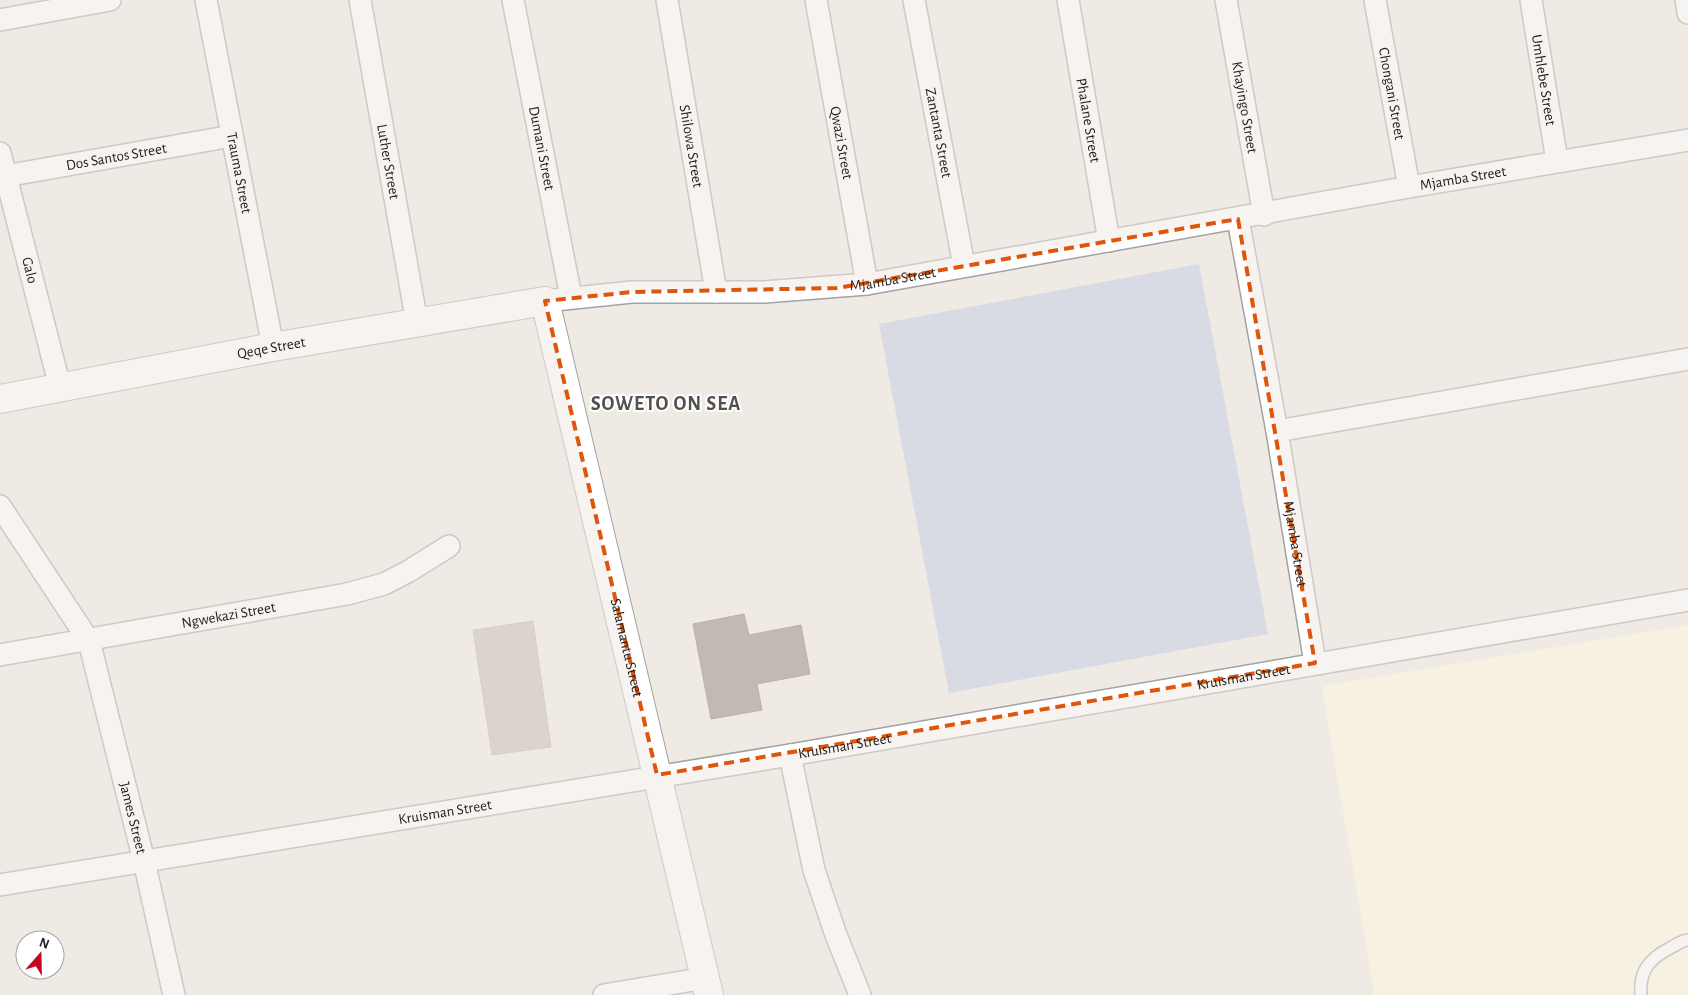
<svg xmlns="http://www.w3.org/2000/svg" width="1688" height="995" font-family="'Alegreya Sans',sans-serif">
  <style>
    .education { fill: #fefade }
    .plaza { fill: #d8dae4 }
    .building { fill: #c3b9b4; stroke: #c0afa7 }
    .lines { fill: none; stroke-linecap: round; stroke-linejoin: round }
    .service-casing { stroke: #a2a2a2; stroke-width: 14 }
    .minor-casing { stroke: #a2a2a2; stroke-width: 24 }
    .tertiary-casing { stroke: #a2a2a2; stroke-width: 30 }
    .service { stroke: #fff; stroke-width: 11 }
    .minor { stroke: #fff; stroke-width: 21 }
    .tertiary { stroke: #fff; stroke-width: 28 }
    .marked { fill: none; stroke: #de560d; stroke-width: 4; stroke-dasharray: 10 6; stroke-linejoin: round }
    .labels { text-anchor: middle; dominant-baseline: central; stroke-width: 4; stroke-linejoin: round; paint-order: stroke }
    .street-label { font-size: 15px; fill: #1e1e1e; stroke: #fff }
    .district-label { font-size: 20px; font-weight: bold; letter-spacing: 1px; fill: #515151; stroke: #fff }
  </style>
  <rect width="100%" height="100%" fill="#efeae4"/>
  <!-- education -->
  <polygon class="education" points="1688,625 1688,995 1374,995 1322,686"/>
  <!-- plaza -->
  <polygon class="plaza" points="1199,264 1268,634 949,693 879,324"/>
  <!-- building -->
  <g class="building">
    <polygon points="744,614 749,635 801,625 810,674 757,684 762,710 711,719 693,624"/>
    <polygon points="533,621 551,747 492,755 473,630"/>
  </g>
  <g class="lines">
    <!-- service casing -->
    <g class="service-casing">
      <path id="service" d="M1641,995C1639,971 1649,959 1670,948C1676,945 1681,941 1688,940"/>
    </g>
    <!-- minor casing -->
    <g class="minor-casing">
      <g id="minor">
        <path id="s1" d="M206,0L273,347"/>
        <path id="s2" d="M360,0L417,323"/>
        <path id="s3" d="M513,0L571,297"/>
        <path id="s4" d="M667,0L716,292"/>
        <path id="s5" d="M816,0L867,284"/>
        <path id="s6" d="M914,0L964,266"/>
        <path id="s7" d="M1068,0L1109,241"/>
        <path id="s8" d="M1226,0L1264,215"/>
        <path id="s9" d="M1375,0L1409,187"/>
        <path id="s10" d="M1531,0L1557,161"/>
        <polyline points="1686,0 1688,13"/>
        <polyline points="0,20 110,0"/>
        <path id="s11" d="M0,153L60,387"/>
        <path id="s12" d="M0,177L232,136"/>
        <path id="s13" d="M1238,219L1277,431L1315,663"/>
        <path id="s14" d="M545,301L632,292H764L867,284L1409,187L1688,140"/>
        <polyline points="1277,431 1688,359"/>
        <path id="s15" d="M0,506L89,641L144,861L174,995"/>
        <path id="s16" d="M0,655L347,594L384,584L409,571L449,546"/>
        <polyline points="790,755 814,870 836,935 860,995"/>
        <path id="s17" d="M0,885L790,755L1688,600"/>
        <polyline points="604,995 705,978"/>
      </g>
    </g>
    <!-- tertiary casing -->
    <g class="tertiary-casing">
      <g id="tertiary">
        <path id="s18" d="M0,399L273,347L545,301L709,995"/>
      </g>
    </g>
    <!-- service -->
    <use href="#service" class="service"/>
    <!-- minor -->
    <use href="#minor" class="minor"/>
    <!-- tertiary -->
    <use href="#tertiary" class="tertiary"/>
  </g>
  <!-- marked area -->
  <path d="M0 0H1688V995H0ZM1238,219L1315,663L657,775L545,301L632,292L837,288Z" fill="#efeae4" fill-opacity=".55" fill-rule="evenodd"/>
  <path class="marked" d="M1238,219L1315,663L657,775L545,301L632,292L837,288Z"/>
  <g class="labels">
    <!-- street labels -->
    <g class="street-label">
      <text stroke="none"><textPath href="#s10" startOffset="81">Umhlebe Street</textPath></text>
      <text stroke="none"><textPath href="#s9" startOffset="95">Chongani Street</textPath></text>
      <text stroke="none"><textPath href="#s8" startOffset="109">Khayingo Street</textPath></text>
      <text stroke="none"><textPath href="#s7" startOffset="122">Phalane Street</textPath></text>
      <text stroke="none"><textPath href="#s6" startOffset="135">Zantanta Street</textPath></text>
      <text stroke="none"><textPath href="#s5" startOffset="145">Qwazi Street</textPath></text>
      <text stroke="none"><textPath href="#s4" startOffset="148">Shilowa Street</textPath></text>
      <text stroke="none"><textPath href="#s3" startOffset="151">Dumani Street</textPath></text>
      <text stroke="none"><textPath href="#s12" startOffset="118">Dos Santos Street</textPath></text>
      <text stroke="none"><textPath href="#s2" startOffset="164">Luther Street</textPath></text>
      <text stroke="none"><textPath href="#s1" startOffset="176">Trauma Street</textPath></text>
      <text stroke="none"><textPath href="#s14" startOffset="928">Mjamba Street</textPath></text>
      <text stroke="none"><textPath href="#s11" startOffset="121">Galo</textPath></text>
      <text stroke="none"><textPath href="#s14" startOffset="349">Mjamba Street</textPath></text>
      <text stroke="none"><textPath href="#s18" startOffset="276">Qeqe Street</textPath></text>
      <text stroke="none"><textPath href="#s13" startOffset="330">Mjamba Street</textPath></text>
      <text stroke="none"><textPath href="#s16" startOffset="232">Ngwekazi Street</textPath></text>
      <text stroke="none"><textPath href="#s18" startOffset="910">Salamantu Street</textPath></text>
      <text stroke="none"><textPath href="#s17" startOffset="1261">Kruisman Street</textPath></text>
      <text stroke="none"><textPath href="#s17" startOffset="856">Kruisman Street</textPath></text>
      <text stroke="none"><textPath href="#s17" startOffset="451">Kruisman Street</textPath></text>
      <text stroke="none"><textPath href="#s15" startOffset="344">James Street</textPath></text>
    </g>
    <!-- district labels -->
    <g class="district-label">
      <text x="666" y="404">SOWETO ON SEA</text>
    </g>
  </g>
  <!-- north arrow -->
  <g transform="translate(40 955) rotate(20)"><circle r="24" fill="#ffffff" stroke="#a5a5a5"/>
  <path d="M0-4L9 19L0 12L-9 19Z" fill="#c5061d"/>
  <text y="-8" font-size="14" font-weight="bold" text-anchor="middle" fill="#1e1e1e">N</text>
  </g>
</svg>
